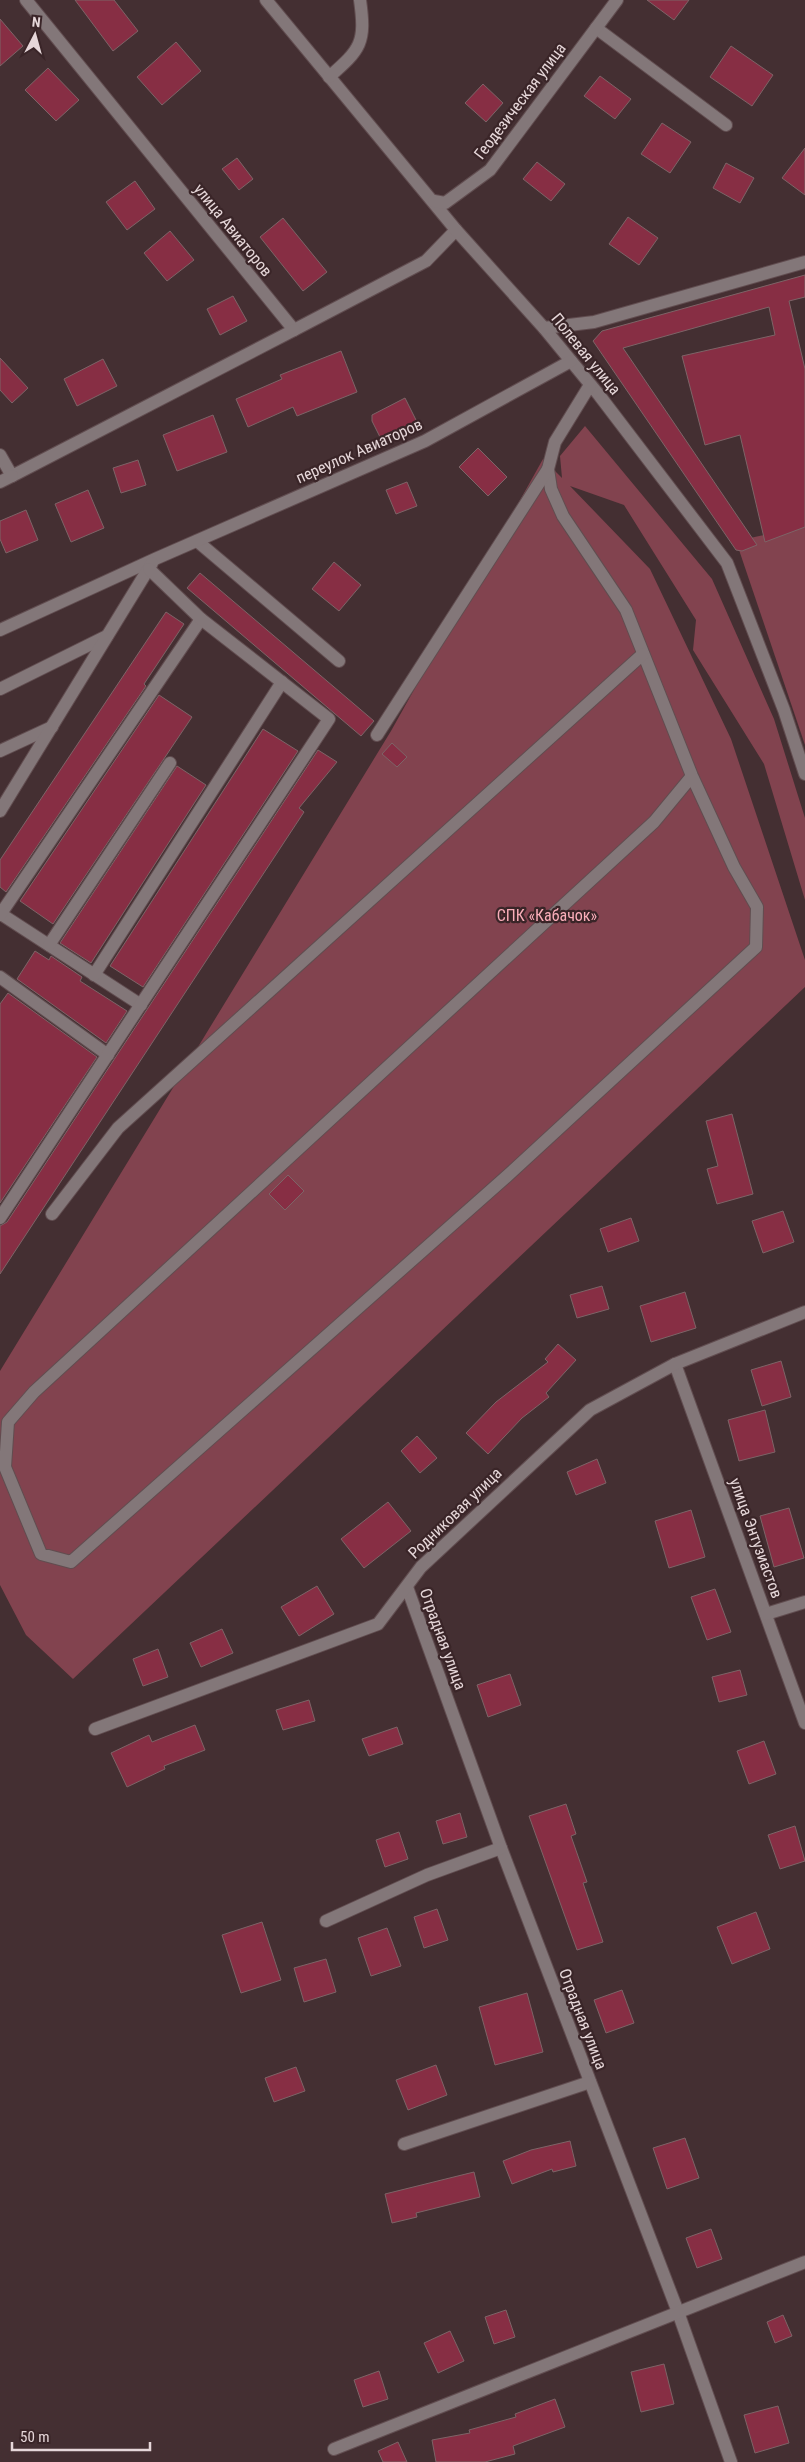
<svg xmlns="http://www.w3.org/2000/svg" width="805" height="2462" font-family="'Roboto Condensed',sans-serif">
  <style>
    .green { fill: #82434f }
    .building { fill: #872e44; stroke: #7d6467 }
    .lines { fill: none; stroke-linecap: round; stroke-linejoin: round }
    .minor-casing { stroke: #614d50; stroke-width: 14 }
    .minor { stroke: #837779; stroke-width: 12 }
    .labels { text-anchor: middle; dominant-baseline: central; stroke-width: 4.5; stroke-linejoin: round; paint-order: stroke }
    .street-label { font-size: 16px; fill: #e6d7d9; stroke: #3a2528 }
    .park-label { font-size: 16px; fill: #fbaeba; stroke: #3a2528 }
  </style>
  <rect width="100%" height="100%" fill="#442f32"/>
  <!-- green -->
  <g class="green">
    <polygon points="585,426 712,579 774,719 805,818 805,900 764,764 693,650 696,620 624,505 570,486 650,569 731,739 805,960 805,987 73,1679 26,1635 0,1585 0,1371 391,731 543,459 562,478 560,456"/>
    <polygon points="805,526 805,745 736,541"/>
  </g>
  <!-- building -->
  <g class="building">
    <polygon points="75,0 114,0 138,31 113,51"/>
    <polygon points="647,0 689,0 674,20"/>
    <polygon points="0,19 23,46 0,66"/>
    <polygon points="176,42 201,71 162,105 137,77"/>
    <polygon points="731,46 773,75 752,106 710,77"/>
    <polygon points="48,68 79,100 56,121 25,90"/>
    <polygon points="600,76 631,99 615,119 584,96"/>
    <polygon points="483,84 503,103 486,122 465,103"/>
    <polygon points="662,123 691,142 670,173 641,154"/>
    <polygon points="805,148 805,195 782,178"/>
    <polygon points="237,158 253,179 239,190 222,169"/>
    <polygon points="537,162 565,184 551,201 523,179"/>
    <polygon points="726,163 754,178 740,203 713,188"/>
    <polygon points="135,181 155,209 127,230 106,202"/>
    <polygon points="628,217 658,238 639,265 609,244"/>
    <polygon points="283,218 327,272 303,291 260,237"/>
    <polygon points="170,231 194,260 167,281 144,253"/>
    <polygon points="805,275 805,297 789,301 805,369 805,527 765,542 740,435 705,445 682,356 775,335 769,307 623,348 757,545 742,551 736,550 593,341 602,331"/>
    <polygon points="233,296 247,321 220,335 207,309"/>
    <polygon points="341,351 357,392 297,416 293,407 248,427 236,399 282,379 280,375"/>
    <polygon points="0,358 28,388 12,403 0,390"/>
    <polygon points="103,359 117,386 77,406 64,379"/>
    <polygon points="405,398 419,426 383,443 372,421 372,415"/>
    <polygon points="213,415 227,452 177,471 163,435"/>
    <polygon points="478,448 507,477 488,496 459,467"/>
    <polygon points="138,460 146,485 121,493 113,468"/>
    <polygon points="407,482 417,506 396,514 386,490"/>
    <polygon points="88,490 104,528 71,542 55,504"/>
    <polygon points="26,510 38,540 6,553 0,539 0,521"/>
    <polygon points="334,562 361,585 339,611 312,589"/>
    <polygon points="200,573 374,721 361,736 187,588"/>
    <polygon points="166,612 184,624 144,684 146,686 6,892 0,887 0,860"/>
    <polygon points="159,695 192,717 53,924 20,901"/>
    <polygon points="263,729 298,751 143,987 110,966"/>
    <polygon points="392,743 407,757 397,767 382,754"/>
    <polygon points="318,750 337,762 299,808 304,812 0,1274 0,1226 7,1222"/>
    <polygon points="177,766 206,785 91,963 60,943"/>
    <polygon points="35,951 49,960 51,956 82,977 80,981 127,1011 106,1043 17,979"/>
    <polygon points="8,993 97,1057 0,1203 0,1004"/>
    <polygon points="732,1114 753,1194 717,1204 707,1169 718,1166 706,1121"/>
    <polygon points="288,1175 304,1191 285,1210 269,1194"/>
    <polygon points="783,1211 794,1242 763,1253 752,1221"/>
    <polygon points="631,1218 639,1241 608,1252 600,1229"/>
    <polygon points="602,1286 609,1309 577,1318 570,1295"/>
    <polygon points="685,1292 696,1328 651,1342 640,1306"/>
    <polygon points="558,1344 576,1360 546,1393 549,1397 522,1418 488,1454 466,1433 496,1402 548,1362 545,1359"/>
    <polygon points="781,1361 791,1397 762,1406 751,1370"/>
    <polygon points="765,1410 775,1452 739,1461 728,1420"/>
    <polygon points="417,1436 437,1458 420,1473 401,1451"/>
    <polygon points="597,1459 606,1483 576,1495 567,1472"/>
    <polygon points="388,1502 411,1531 364,1568 341,1539"/>
    <polygon points="789,1508 804,1558 774,1567 760,1516"/>
    <polygon points="691,1510 705,1557 669,1568 655,1521"/>
    <polygon points="317,1586 334,1614 299,1636 281,1607"/>
    <polygon points="715,1589 731,1632 707,1640 691,1597"/>
    <polygon points="222,1629 233,1653 201,1667 190,1643"/>
    <polygon points="158,1649 168,1677 143,1686 133,1659"/>
    <polygon points="740,1670 747,1695 719,1702 712,1677"/>
    <polygon points="510,1674 521,1705 488,1717 477,1685"/>
    <polygon points="309,1700 315,1721 283,1730 276,1710"/>
    <polygon points="195,1725 205,1750 164,1766 165,1769 127,1787 111,1753 149,1735 152,1742"/>
    <polygon points="397,1727 403,1744 369,1756 362,1739"/>
    <polygon points="764,1741 776,1774 749,1784 737,1751"/>
    <polygon points="566,1804 576,1834 571,1836 587,1882 583,1883 603,1942 577,1950 529,1816"/>
    <polygon points="460,1813 467,1837 443,1844 436,1821"/>
    <polygon points="795,1826 805,1861 780,1869 768,1835"/>
    <polygon points="399,1832 408,1859 385,1867 376,1840"/>
    <polygon points="437,1909 448,1940 424,1948 414,1917"/>
    <polygon points="756,1912 770,1949 732,1964 717,1927"/>
    <polygon points="262,1922 281,1980 241,1993 222,1935"/>
    <polygon points="387,1928 401,1966 371,1976 358,1938"/>
    <polygon points="326,1959 336,1992 304,2002 294,1968"/>
    <polygon points="622,1990 634,2023 606,2033 594,2000"/>
    <polygon points="527,1993 543,2052 495,2065 479,2007"/>
    <polygon points="436,2065 447,2095 408,2110 396,2080"/>
    <polygon points="296,2067 305,2091 274,2102 265,2078"/>
    <polygon points="685,2138 699,2178 667,2189 653,2148"/>
    <polygon points="570,2141 576,2166 553,2172 552,2169 512,2184 503,2161 531,2150"/>
    <polygon points="474,2172 480,2197 416,2213 417,2217 392,2223 385,2194"/>
    <polygon points="711,2229 722,2259 697,2268 686,2238"/>
    <polygon points="506,2310 515,2337 494,2344 485,2317"/>
    <polygon points="783,2315 792,2336 775,2343 767,2322"/>
    <polygon points="450,2331 464,2361 438,2373 424,2343"/>
    <polygon points="664,2364 674,2404 641,2412 631,2372"/>
    <polygon points="379,2371 388,2399 363,2407 354,2380"/>
    <polygon points="555,2399 565,2427 513,2446 515,2454 485,2462 436,2462 432,2440 470,2433 469,2430 516,2417 515,2414"/>
    <polygon points="778,2406 789,2443 755,2453 744,2415"/>
    <polygon points="398,2442 407,2462 383,2462 378,2451"/>
  </g>
  <g class="lines">
    <!-- minor casing -->
    <g class="minor-casing">
      <g id="minor">
        <polyline points="26,0 294,330 426,261 456,230"/>
        <polyline points="266,0 456,230 544,328 599,395 727,563 784,710 805,774"/>
        <polyline points="596,28 726,125"/>
        <path d="M329,77C361,49 366,43 360,0"/>
        <polyline points="434,201 445,203 490,170 617,0"/>
        <polyline points="544,328 594,322 805,262"/>
        <polyline points="590,385 555,442 548,469 551,489 563,516 626,610 692,776 734,867 757,907 756,947 506,1177 71,1562 41,1554 5,1467 8,1422 34,1392 654,822 692,776"/>
        <polyline points="0,455 12,476 294,330"/>
        <polyline points="0,482 12,476"/>
        <polyline points="197,541 339,661"/>
        <polyline points="0,630 155,559 425,441 571,361"/>
        <polyline points="0,689 107,636"/>
        <polyline points="377,735 548,469"/>
        <polyline points="0,751 52,727"/>
        <polyline points="0,811 152,563"/>
        <polyline points="1,914 141,1005"/>
        <polyline points="0,915 201,619"/>
        <polyline points="49,945 170,763"/>
        <polyline points="94,975 282,682"/>
        <polyline points="0,977 108,1055"/>
        <polyline points="52,1214 118,1128 643,654"/>
        <polyline points="0,1218 329,719 201,619 149,569"/>
        <polyline points="675,1364 805,1723"/>
        <polyline points="407,1587 501,1848 678,2312 731,2462"/>
        <polyline points="766,1614 805,1602"/>
        <polyline points="95,1729 378,1624 421,1567 590,1410 675,1364 805,1312"/>
        <polyline points="326,1921 427,1875 501,1848"/>
        <polyline points="404,2144 590,2082"/>
        <polyline points="334,2449 805,2262"/>
      </g>
    </g>
    <!-- minor -->
    <use href="#minor" class="minor"/>
  </g>
  <g class="labels">
    <!-- street labels -->
    <g class="street-label">
      <text transform="translate(520 101) rotate(-53)">Геодезическая улица</text>
      <text transform="translate(233 230) rotate(51)">улица Авиаторов</text>
      <text transform="translate(586 354) rotate(51)">Полевая улица</text>
      <text transform="translate(359 451) rotate(-24)">переулок Авиаторов</text>
      <text transform="translate(455 1513) rotate(-44)">Родниковая улица</text>
      <text transform="translate(756 1538) rotate(70)">улица Энтузиастов</text>
      <text transform="translate(443 1639) rotate(70)">Отрадная улица</text>
      <text transform="translate(583 2019) rotate(69)">Отрадная улица</text>
    </g>
    <!-- park labels -->
    <g class="park-label">
      <text x="547" y="915">СПК «Кабачок»</text>
    </g>
  </g>
  <!-- north arrow -->
  <g transform="translate(35 35) rotate(6)" stroke="#3a2528" stroke-width="4" paint-order="stroke">
  <path d="M0-4L9 19L0 12L-9 19Z" fill="#e6d7d9"/>
  <text y="-8" font-size="14" font-weight="bold" text-anchor="middle" fill="#e6d7d9">N</text>
  </g>
  <!-- scale -->
  <path d="M12 2442v8h138v-8" fill="none" stroke="#e6d7d9" stroke-width="2.5"/>
  <text x="20" y="2442" font-size="15" fill="#e6d7d9" stroke="#3a2528" stroke-width="4" paint-order="stroke">50 m</text>
</svg>
